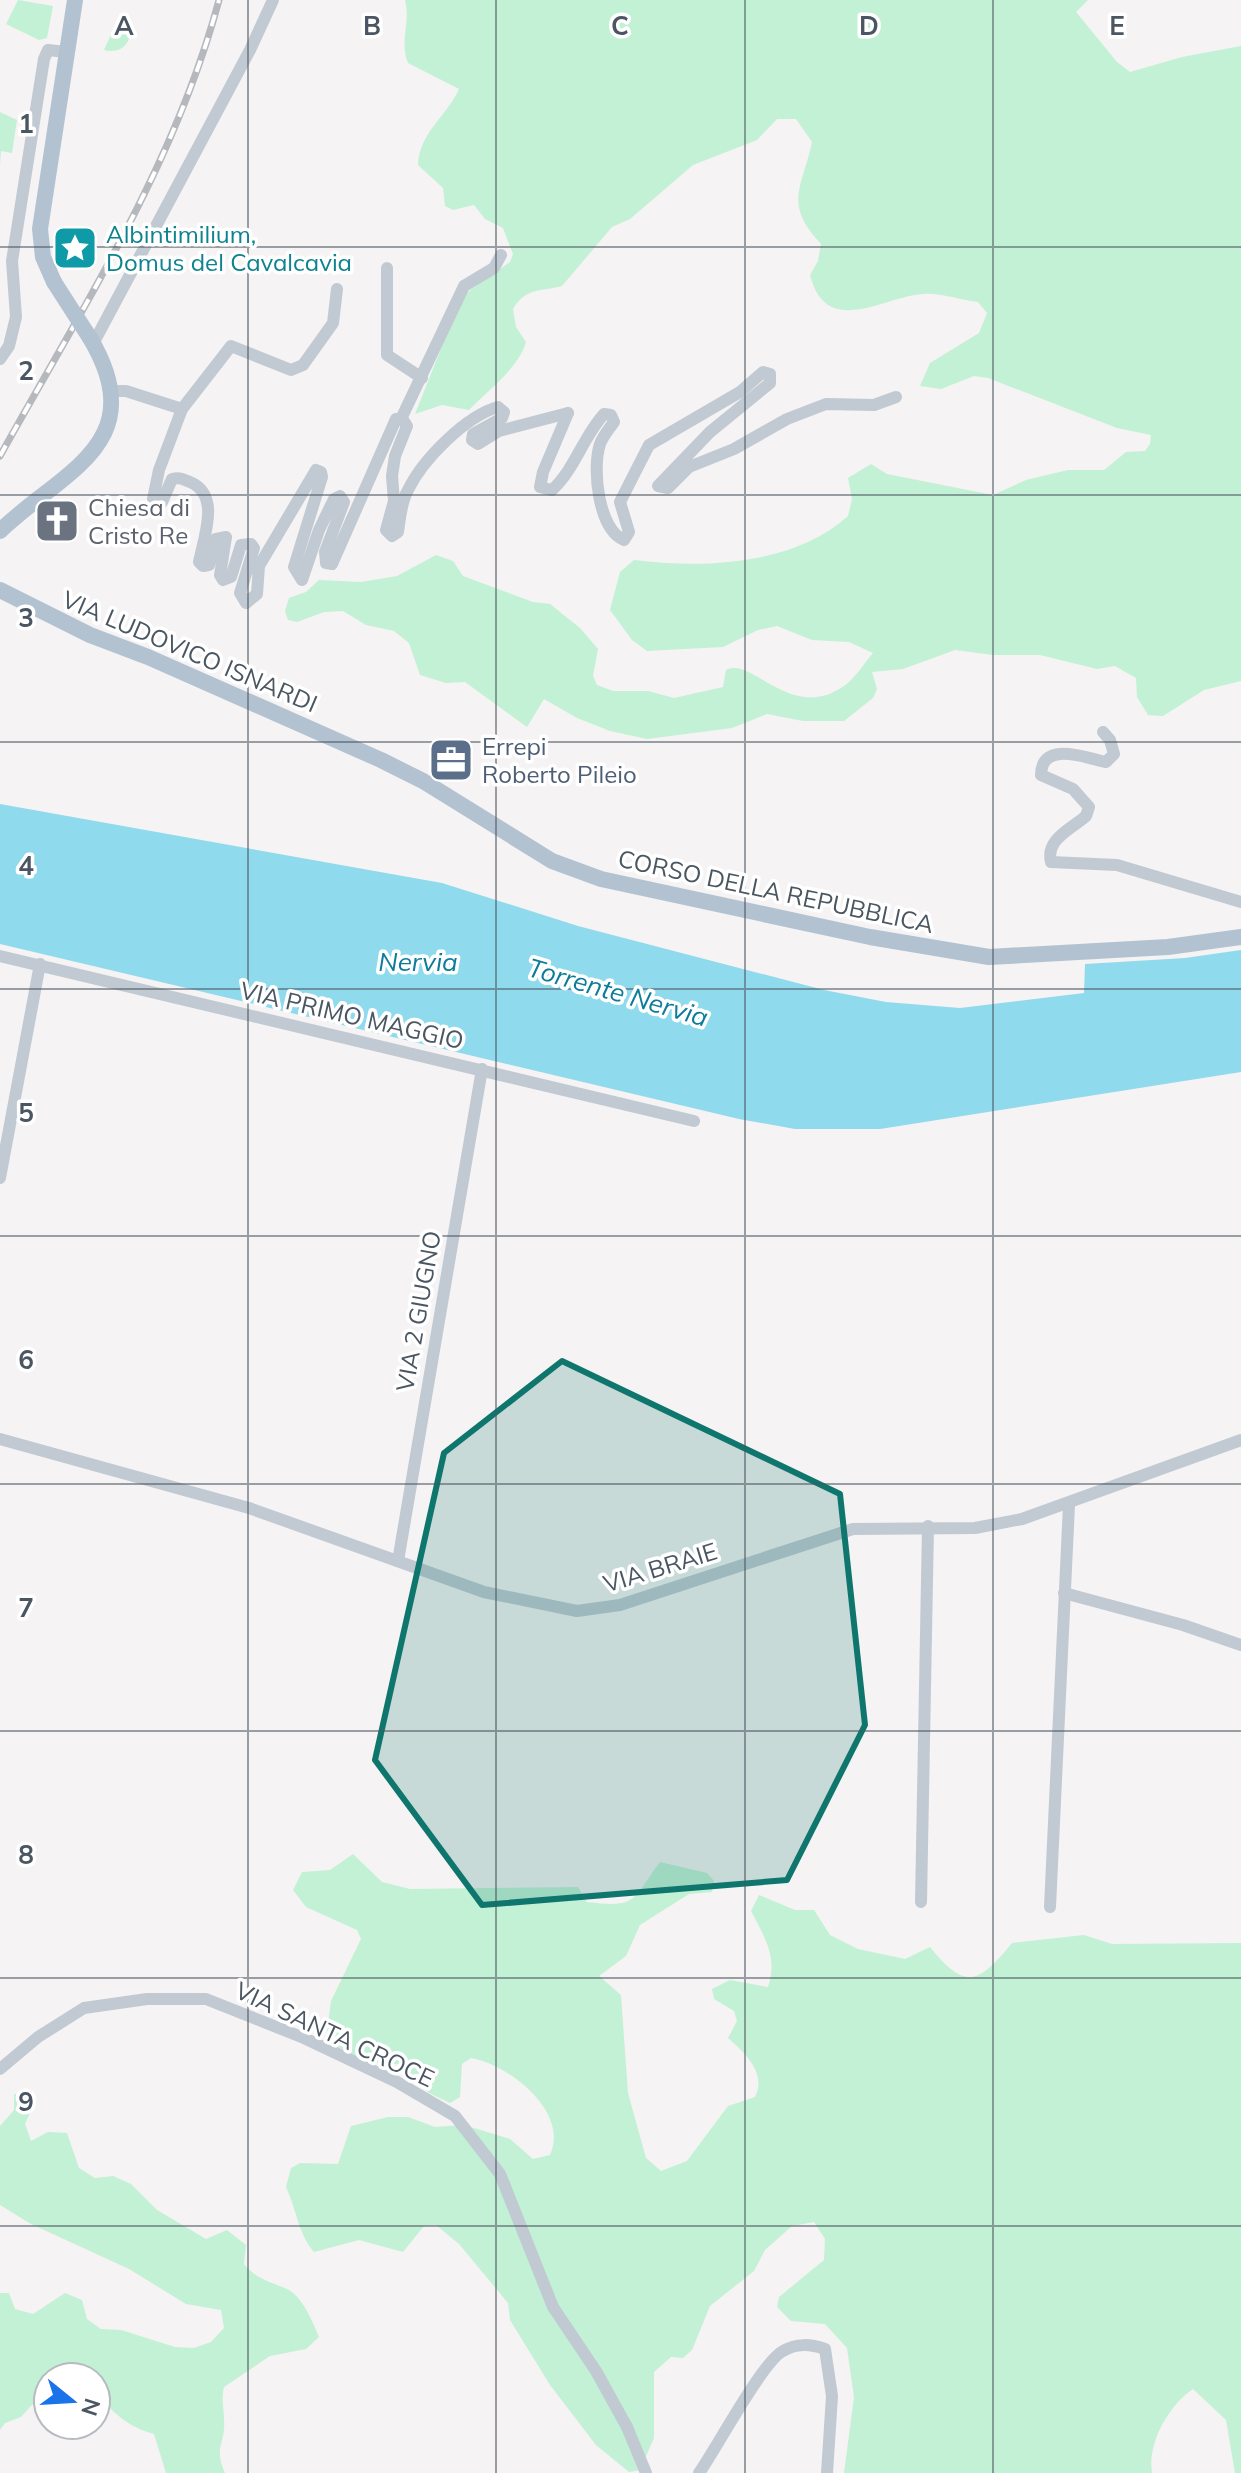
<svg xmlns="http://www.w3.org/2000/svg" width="1241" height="2473" font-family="Mulish,sans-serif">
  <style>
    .green { fill: #c3f1d5 }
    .water { fill: #90daee }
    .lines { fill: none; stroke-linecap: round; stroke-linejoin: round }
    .minor { stroke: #c1cad2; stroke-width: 12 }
    .major { stroke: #b3c2d1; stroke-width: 16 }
    .rail-casing { stroke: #b5b8bd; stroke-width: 7 }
    .rail { stroke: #fff; stroke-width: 4; stroke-dasharray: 12; stroke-linecap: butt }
    .major-bridge { stroke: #b3c2d1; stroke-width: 16 }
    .marked { fill: #0f766e; fill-opacity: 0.2; stroke: #0f766e; stroke-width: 6; stroke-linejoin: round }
    .grid { fill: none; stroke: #4a5661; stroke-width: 2; stroke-opacity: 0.55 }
    .labels { text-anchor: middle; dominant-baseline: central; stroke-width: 7; stroke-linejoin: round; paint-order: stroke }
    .culture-label { font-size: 24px; fill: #0d838f; stroke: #fff; text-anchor: start }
    .worship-label { font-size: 24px; fill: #5b616d; stroke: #fff; text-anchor: start }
    .street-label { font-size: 24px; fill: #4a5661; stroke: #fff }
    .service-label { font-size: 24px; fill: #4e5e75; stroke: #fff; text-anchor: start }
    .water-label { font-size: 26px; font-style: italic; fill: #0c7c9b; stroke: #fff }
    .grid-label { font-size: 26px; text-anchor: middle; font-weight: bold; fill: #4a5661; stroke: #fff; stroke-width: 7; stroke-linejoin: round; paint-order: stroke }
  </style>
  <rect width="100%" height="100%" fill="#f5f3f3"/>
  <!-- green -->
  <g class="green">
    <polygon points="18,0 53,6 47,38 39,40 6,24"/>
    <path d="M405,0H1088L1076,12L1117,62L1130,72L1182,57L1241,46V681L1204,690L1163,716L1148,715L1137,697L1136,678L1115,666L1097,669L1040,655H993L955,650L903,669L872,672L877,689L873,698L844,721H803L767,714L732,728L647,739L610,731L577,718L544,699L527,727L465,682L446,683L420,675L409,643L394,631L366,625L343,611L324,612L297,622L288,620L285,611L289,598L306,592L319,580L361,582L397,576L436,555L453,561L463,576L533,602L550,604L580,628L598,649L593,676L597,685L613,691H648L674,698L723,687L726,670C752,655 794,728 849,682C858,674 865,662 873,653L849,642L812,640L777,626L758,630L723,647L647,651L632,640L610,610L620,572L634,560C704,569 794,565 848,516L852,499L848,478L871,464L887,474L993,495L1026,480L1068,470H1104L1126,452L1145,451L1150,444L1151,435L1117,428L988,378L974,376L941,389L920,386L930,363L979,333L987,313L978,302C961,300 939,292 922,294C881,298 826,338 810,275L818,261L821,244C783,203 802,189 812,142L796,119H777L757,140L693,165L630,219L612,227L562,286C540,292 526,287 513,309L516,327L526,342C518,369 488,390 469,410L442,405L415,414L462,296L510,262L513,254L503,228L485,219L474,205L453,210L445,206L443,188L418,165C419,133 447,116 459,89L408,63C399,41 411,23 405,0Z"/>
    <path d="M120,15L131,27C131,44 121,54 104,50Z"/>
    <polygon points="0,112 17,120 12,153 1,151 0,165"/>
    <path d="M353,1854L382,1882L410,1889L578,1887L587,1902C638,1908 631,1901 660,1862L707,1873L714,1881L712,1892L689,1894L640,1925L626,1956L599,1976L621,1995L628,2093L646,2158L661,2171L687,2161L728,2106L755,2097C767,2073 745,2053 728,2038L737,2021L734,2011L714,1999L712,1989L730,1980L768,1987C778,1957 765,1938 751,1911L759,1895L795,1910H814L830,1935L858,1949L905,1959L930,1947C966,1992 979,1983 1012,1943L1084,1935L1112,1944L1241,1943V2473H1235L1226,2420L1193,2389C1169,2405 1147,2443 1152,2473H844L854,2397L847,2348L825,2324L791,2321L777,2307L779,2297L824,2260L825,2239L814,2222L792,2226L765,2250L754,2271L710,2306L692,2350L683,2358L671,2357L654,2372V2438L640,2470L629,2472L596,2445L550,2385L510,2320L508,2303L459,2244L436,2225L424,2226L403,2252L359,2240L314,2252C298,2233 297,2211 286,2187L291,2168L300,2163L338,2164L351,2126L388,2117H408L435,2127L464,2125L510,2139L533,2159L550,2155C570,2112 508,2064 471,2058L462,2064L460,2097L450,2103L429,2093L398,2064L364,2062L326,2040L331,2001L361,1939L357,1930L306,1907L293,1890L302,1872L330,1870Z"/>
    <path d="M14,2093L32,2108L25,2124L31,2141L48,2132L67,2133L79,2168L95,2178L113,2176L131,2184L157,2210L206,2239L227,2230L246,2245L244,2264C257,2280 269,2281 287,2289C302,2296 313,2322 319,2337L306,2349L270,2356L224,2387C221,2400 224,2408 224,2420C226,2443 213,2447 225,2473H166L154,2434C128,2427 115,2414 96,2394V2377H48V2387L21,2417L5,2423L0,2430V2293H9L15,2309L33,2314L65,2293L82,2300L87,2319L101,2329L121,2330L175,2347L194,2348L211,2342L224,2328L221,2310L186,2304L129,2269L31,2224L0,2205V2126L14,2110Z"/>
  </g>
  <!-- water -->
  <polygon class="water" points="0,804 442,883 578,926 824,990 886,1002 960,1008 1084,993 1085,964 1185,958 1241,950 1241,1072 880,1129 795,1129 739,1119 0,944"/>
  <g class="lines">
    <!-- minor -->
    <g class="minor">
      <polyline points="387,268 387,355 422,378"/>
      <polyline points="93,344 250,50 273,0"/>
      <polyline points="0,359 9,346 16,317 12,261 44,59 48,50 66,52"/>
      <path d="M110,391H126L182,409L159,470L153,499L156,503L162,502L172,479C180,477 182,479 190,482C221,495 204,536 199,562L203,566L209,565L216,539L226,537L220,575L223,580L231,577L241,545L251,544L254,548L240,593L246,603L257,594L259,566L316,470L321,472L322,477L294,567L302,580L319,530L334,499L340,496L344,502L325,552L326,563L332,564L396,419L403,420L407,426L395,456L392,476L394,501L386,530L392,536L398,532C400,518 401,502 408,490C423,459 466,416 498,407L504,412L502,418L473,434L472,440L478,444L499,431L568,413"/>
      <polyline points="182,409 231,346 291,370 303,365 333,323 337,289"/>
      <path d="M568,413L543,472L540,487L552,490C575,469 583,437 604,414L611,415L614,422C609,429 603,436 600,444C592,468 598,529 624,540L629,532L620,502L649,445L740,392L763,372L770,374V383L710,432L658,486L668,488L689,467L734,449L787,419L826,404L874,405L896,397"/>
      <polyline points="401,419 464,286 494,268 501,255"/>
      <path d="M1103,732L1110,740L1114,754L1106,762C1086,758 1042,740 1041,775L1073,789L1089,807L1086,816C1073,828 1045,839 1051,862L1117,865L1241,902"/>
      <polyline points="0,956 694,1121"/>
      <polyline points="0,1178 40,964"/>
      <polyline points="0,1439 249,1508 484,1592 577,1611 620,1605 853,1529 975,1528 1022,1519 1241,1440"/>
      <polyline points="398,1561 482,1069"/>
      <polyline points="1064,1593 1183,1625 1241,1645"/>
      <polyline points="921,1902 928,1526"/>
      <polyline points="1050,1907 1069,1505"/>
      <polyline points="0,2069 38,2037 84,2008 147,1999 206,1999 304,2038 397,2082 455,2116 500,2174 553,2307 596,2371 627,2427 646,2473"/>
      <path d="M699,2473C716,2449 763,2361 783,2351C797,2343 810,2344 825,2349L832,2396L827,2473"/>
    </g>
    <!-- major -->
    <g class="major">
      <polyline points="54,282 43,257 40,229 75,0"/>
      <path d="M0,531C62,471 153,444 90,338"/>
      <polyline points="0,590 90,635 148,657 381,760 423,781 552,861 601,879 870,937 989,957 1168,947 1241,937"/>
    </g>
    <!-- rail casing -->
    <g class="rail-casing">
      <path id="rail" d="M0,456C82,308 175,165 219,0"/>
    </g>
    <!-- rail -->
    <use href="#rail" class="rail"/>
    <!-- major-bridge -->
    <polyline class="major-bridge" points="54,282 90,338"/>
  </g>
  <!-- marked area -->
  <path class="marked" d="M562,1361L840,1494L865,1725L787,1880L482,1905L375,1760L444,1453Z"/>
  <!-- grid -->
  <path class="grid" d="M248,0V2473M496,0V2473M745,0V2473M993,0V2473M0,247H1241M0,495H1241M0,742H1241M0,989H1241M0,1236H1241M0,1484H1241M0,1731H1241M0,1978H1241M0,2226H1241"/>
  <!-- icons -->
  <defs>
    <g id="sight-square" transform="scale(2.3)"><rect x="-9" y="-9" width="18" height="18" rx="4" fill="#0f9aa8" stroke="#fff"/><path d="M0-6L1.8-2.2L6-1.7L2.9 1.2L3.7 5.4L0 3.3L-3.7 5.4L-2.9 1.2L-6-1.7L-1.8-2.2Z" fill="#fff"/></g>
    <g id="church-square" transform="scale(2.3)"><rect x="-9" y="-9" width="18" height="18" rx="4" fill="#6b7280" stroke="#fff"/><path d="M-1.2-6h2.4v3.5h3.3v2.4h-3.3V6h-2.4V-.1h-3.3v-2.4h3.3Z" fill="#fff"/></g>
    <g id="office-square" transform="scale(2.3)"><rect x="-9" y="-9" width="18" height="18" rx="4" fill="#5c6f8a" stroke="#fff"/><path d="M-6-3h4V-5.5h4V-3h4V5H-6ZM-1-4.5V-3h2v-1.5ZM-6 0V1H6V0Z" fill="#fff"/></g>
  </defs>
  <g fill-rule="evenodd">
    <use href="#sight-square" x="75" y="248"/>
    <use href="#church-square" x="57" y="521"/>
    <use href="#office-square" x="451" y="760"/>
  </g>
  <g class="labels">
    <!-- culture labels -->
    <g class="culture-label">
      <text x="106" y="234">Albintimilium,<tspan x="106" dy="28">Domus del Cavalcavia</tspan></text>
    </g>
    <!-- worship labels -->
    <g class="worship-label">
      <text x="88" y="507">Chiesa di<tspan x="88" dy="28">Cristo Re</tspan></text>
    </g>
    <!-- street labels -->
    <g class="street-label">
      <text transform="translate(190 651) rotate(23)">VIA LUDOVICO ISNARDI</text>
      <text transform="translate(776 891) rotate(12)">CORSO DELLA REPUBBLICA</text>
      <text transform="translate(352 1015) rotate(13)">VIA PRIMO MAGGIO</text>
      <text transform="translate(418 1311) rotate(-80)">VIA 2 GIUGNO</text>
      <text transform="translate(660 1567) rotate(-17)">VIA BRAIE</text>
      <text transform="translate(335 2034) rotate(25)">VIA SANTA CROCE</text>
    </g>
    <!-- service labels -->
    <g class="service-label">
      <text x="482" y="746">Errepi<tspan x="482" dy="28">Roberto Pileio</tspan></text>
    </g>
    <!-- water labels -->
    <g class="water-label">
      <text x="418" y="961">Nervia</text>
      <text transform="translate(618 992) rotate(16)">Torrente Nervia</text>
    </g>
  </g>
  <g class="grid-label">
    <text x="124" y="35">A</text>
    <text x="372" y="35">B</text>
    <text x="620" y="35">C</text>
    <text x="869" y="35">D</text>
    <text x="1117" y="35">E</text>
    <text x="26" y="133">1</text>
    <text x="26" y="380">2</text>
    <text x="26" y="627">3</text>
    <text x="26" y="875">4</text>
    <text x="26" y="1122">5</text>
    <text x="26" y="1369">6</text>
    <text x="26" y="1617">7</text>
    <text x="26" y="1864">8</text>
    <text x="26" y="2111">9</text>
  </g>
  <!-- north arrow -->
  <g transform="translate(72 2401) rotate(108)"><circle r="38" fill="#ffffff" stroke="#b7bbc0" stroke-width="2"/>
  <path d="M0-6L14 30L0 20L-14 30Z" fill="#1a73e8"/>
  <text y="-12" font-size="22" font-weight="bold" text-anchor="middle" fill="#4a5661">N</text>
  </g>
</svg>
